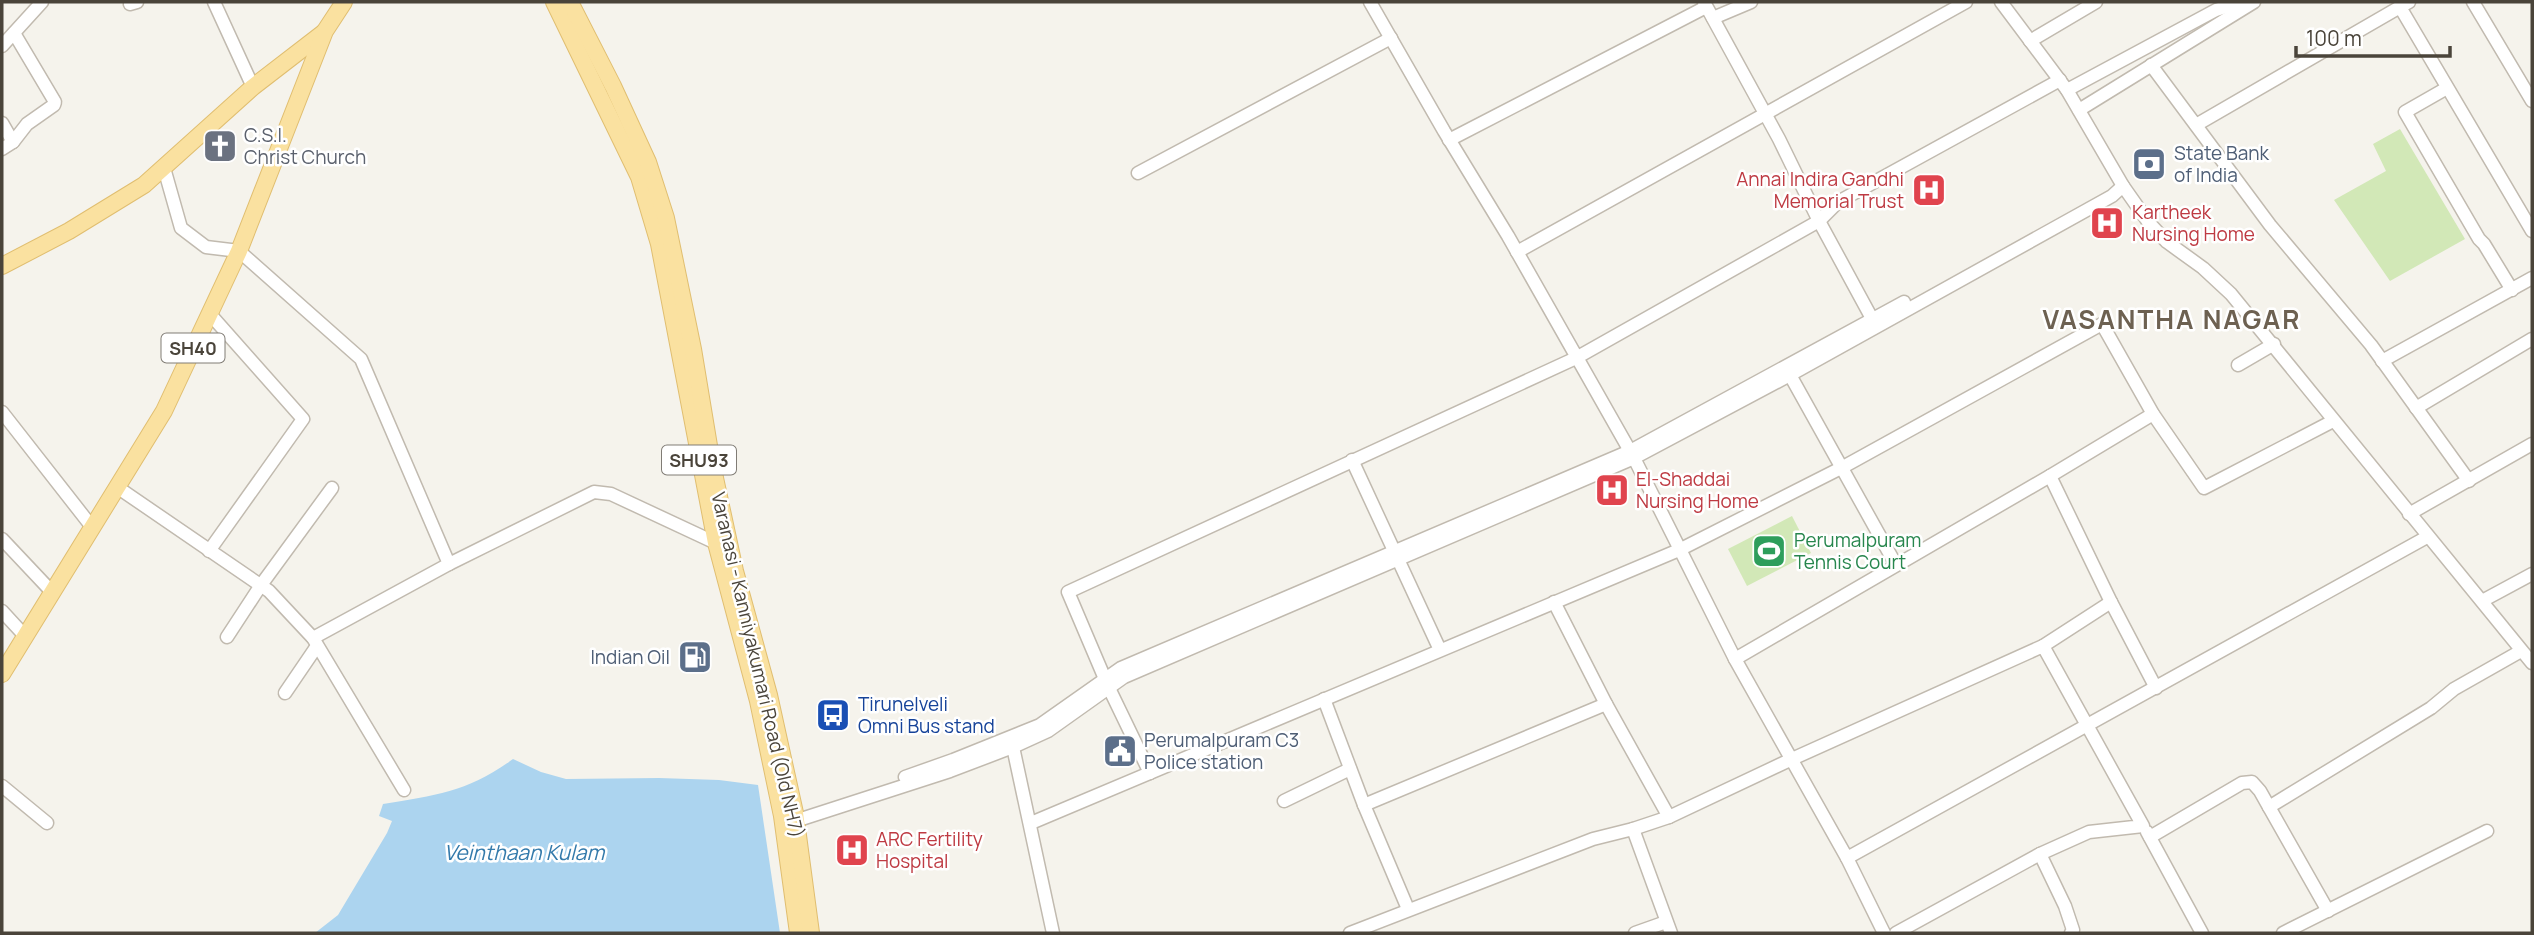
<svg xmlns="http://www.w3.org/2000/svg" width="2534" height="935" font-family="Manrope,sans-serif">
  <style>
    .green { fill: #d2e8b7 }
    .water { fill: #acd4ef }
    .lines { fill: none; stroke-linecap: round; stroke-linejoin: round }
    .minor-casing { stroke: #c1baaf; stroke-width: 15 }
    .major-casing { stroke: #e0be70; stroke-width: 18 }
    .minor { stroke: #fff; stroke-width: 12 }
    .major { stroke: #fae1a0; stroke-width: 16 }
    .labels { text-anchor: middle; dominant-baseline: central; stroke-width: 5; stroke-linejoin: round; paint-order: stroke }
    .shield { fill: #fff; stroke: #807c75; stroke-width: 2 }
    .shield-label { font-size: 18px; font-weight: bold; fill: #4a443a }
    .worship-label { font-size: 19px; fill: #5b616d; stroke: #fff; text-anchor: start }
    .service-label { font-size: 19px; fill: #4e5e75; stroke: #fff; text-anchor: start }
    .health-label { font-size: 19px; fill: #be3a42; stroke: #fff; text-anchor: start }
    .leisure-label { font-size: 19px; fill: #27864d; stroke: #fff; text-anchor: start }
    .street-label { font-size: 19px; fill: #4a443a; stroke: #fff }
    .transit-label { font-size: 19px; fill: #164399; stroke: #fff; text-anchor: start }
    .water-label { font-size: 21px; font-style: italic; fill: #337aab; stroke: #fff }
    .district-label { font-size: 26px; font-weight: bold; letter-spacing: 2px; fill: #6d6151; stroke: #fff }
  </style>
  <rect width="100%" height="100%" fill="#f5f3ec"/>
  <!-- green -->
  <g class="green">
    <polygon points="2400,129 2465,239 2390,281 2334,200 2386,171 2373,144"/>
    <polygon points="1792,516 1811,553 1747,586 1728,549"/>
  </g>
  <!-- water -->
  <path class="water" d="M513,759L541,772L566,779L659,778L719,780L758,785L780,933H315L338,915L387,833L392,821L379,816L383,804C437,795 468,792 513,759Z"/>
  <g class="lines">
    <!-- minor casing -->
    <g class="minor-casing">
      <g id="minor">
        <polyline points="214,2 253,87"/>
        <polyline points="1370,2 1444,131 1508,236 1634,458 1735,659 1847,858 2427,537"/>
        <polyline points="1704,2 1779,139 1819,221 1876,326"/>
        <polyline points="2001,2 2067,90 2123,186 2149,223 2167,242 2203,268 2231,294 2532,663"/>
        <polyline points="2409,2 2400,7 2532,231"/>
        <polyline points="2473,2 2532,101"/>
        <polyline points="130,4 137,2"/>
        <polyline points="1713,18 1751,2"/>
        <polyline points="2030,41 2096,2"/>
        <polyline points="2,46 42,2"/>
        <polyline points="2151,65 2270,225 2371,345 2469,481"/>
        <polyline points="2447,88 2405,112 2479,239 2484,244 2512,290"/>
        <polyline points="2067,90 2216,10 2241,2"/>
        <polyline points="2079,110 2254,2"/>
        <polyline points="2,123 13,142 2,149"/>
        <polyline points="2196,125 2400,7"/>
        <polyline points="1449,140 1706,7"/>
        <polyline points="13,142 27,124 54,105 55,102 14,33"/>
        <polyline points="164,168 181,228 206,247 239,251 361,359 449,564 313,638"/>
        <polyline points="1138,173 1391,38"/>
        <polyline points="1517,252 1966,2"/>
        <polyline points="2382,361 2532,278"/>
        <polyline points="2238,365 2274,344"/>
        <polyline points="1790,375 1896,565"/>
        <polyline points="2416,408 2532,339"/>
        <polyline points="2,412 92,527"/>
        <polyline points="1352,460 1440,650"/>
        <polyline points="2050,476 2111,602 2156,688"/>
        <polyline points="117,487 269,591 313,638 404,790"/>
        <polyline points="2409,514 2532,444"/>
        <polyline points="2,539 52,592"/>
        <polyline points="209,551 303,419 209,313"/>
        <polyline points="449,564 594,492 611,494 716,543 722,542"/>
        <polyline points="2482,601 2532,574"/>
        <polyline points="1554,602 1606,704 1669,817"/>
        <polyline points="2,611 25,636"/>
        <polyline points="227,637 261,585 332,488"/>
        <polyline points="2043,646 2111,602"/>
        <polyline points="1735,659 2050,476 2153,414"/>
        <polyline points="285,693 317,646"/>
        <polyline points="1324,699 1364,805 1408,909"/>
        <polyline points="1013,747 1053,933"/>
        <polyline points="1150,773 1108,686 1068,592 1576,358 1819,221 1838,202 2060,80"/>
        <polyline points="905,777 953,760 1040,725 1121,668 1630,451 1904,302"/>
        <polyline points="2,786 47,823"/>
        <polyline points="1284,801 1350,769"/>
        <polyline points="1364,805 1606,704"/>
        <polyline points="2269,807 2328,911"/>
        <polyline points="789,823 950,771 1013,747 1048,731 1124,677 1634,458 1790,375 2112,196 2123,186"/>
        <polyline points="1031,823 1679,550 1843,467 2102,324 2153,414 2204,488 2333,421"/>
        <polyline points="1633,829 1671,933"/>
        <polyline points="2147,832 2202,933"/>
        <polyline points="2150,837 2242,783 2252,782 2260,791 2269,807 2431,708 2454,689 2521,651"/>
        <polyline points="2040,854 2065,906 2073,930 2071,933"/>
        <polyline points="1847,858 1884,933"/>
        <polyline points="1350,933 1593,839 1633,829 1669,817 1792,759 2043,646 2143,826 2089,832 2040,854 1896,933"/>
        <polyline points="1635,933 1666,922"/>
        <polyline points="2283,933 2487,831"/>
      </g>
    </g>
    <!-- major casing -->
    <g class="major-casing">
      <g id="major">
        <polyline points="554,2 639,177 659,244 716,543 758,701 782,816 798,933"/>
        <polyline points="570,2 613,86 648,162 666,218 693,349 712,464 735,571 769,695 795,813 811,933"/>
        <polyline points="2,266 69,231 144,185 253,87 323,33"/>
        <polyline points="2,674 164,411 239,251 325,31 344,2"/>
      </g>
    </g>
    <!-- minor -->
    <use href="#minor" class="minor"/>
    <!-- major -->
    <use href="#major" class="major"/>
  </g>
  <!-- icons -->
  <defs>
    <g id="church-square" transform="scale(1.75)"><rect x="-9" y="-9" width="18" height="18" rx="4" fill="#6b7280" stroke="#fff"/><path d="M-1.2-6h2.4v3.5h3.3v2.4h-3.3V6h-2.4V-.1h-3.3v-2.4h3.3Z" fill="#fff"/></g>
    <g id="bank-square" transform="scale(1.75)"><rect x="-9" y="-9" width="18" height="18" rx="4" fill="#5c6f8a" stroke="#fff"/><path d="M-6-4H6V4H-6ZM0-2.3a2.3 2.3 0 1 0 0 4.6a2.3 2.3 0 1 0 0-4.6Z" fill="#fff"/></g>
    <g id="hospital-square" transform="scale(1.75)"><rect x="-9" y="-9" width="18" height="18" rx="4" fill="#e0444e" stroke="#fff"/><path d="M-5-5h3v3.5h4V-5h3V5h-3V1.5h-4V5h-3Z" fill="#fff"/></g>
    <g id="stadium-square" transform="scale(1.75)"><rect x="-9" y="-9" width="18" height="18" rx="4" fill="#2e9e5b" stroke="#fff"/><path d="M0-5a6.5 5 0 1 0 0 10a6.5 5 0 1 0 0-10ZM-3.5-1.8h7v3.6h-7Z" fill="#fff"/></g>
    <g id="fuel-square" transform="scale(1.75)"><rect x="-9" y="-9" width="18" height="18" rx="4" fill="#5c6f8a" stroke="#fff"/><path d="M-5.5-6h7V0h2V4h1.3V-2.5L3-4.5l.8-.8L6-3V5H2.5V1h-1V6h-7ZM-4.2-4.7v3.2H.2V-4.7Z" fill="#fff"/></g>
    <g id="bus-square" transform="scale(1.75)"><rect x="-9" y="-9" width="18" height="18" rx="4" fill="#1a4fb4" stroke="#fff"/><path d="M-5-6H5V4H4V6H2V4H-2V6H-4V4H-5ZM-3.5-4V0h7V-4ZM-3.5 1.2v1.5H-2V1.2ZM2 1.2v1.5H3.5V1.2Z" fill="#fff"/></g>
    <g id="civic-square" transform="scale(1.75)"><rect x="-9" y="-9" width="18" height="18" rx="4" fill="#5c6f8a" stroke="#fff"/><path d="M-.6-6.5H3V-4.5H.6V-3L4-1V1h2V6H-6V1h2V-1L-.6-3ZM-1.2 2.5V6h2.4V2.5Z" fill="#fff"/></g>
  </defs>
  <g fill-rule="evenodd">
    <use href="#church-square" x="220" y="146"/>
    <use href="#bank-square" x="2149" y="164"/>
    <use href="#hospital-square" x="1929" y="190"/>
    <use href="#hospital-square" x="2107" y="223"/>
    <use href="#hospital-square" x="1612" y="490"/>
    <use href="#stadium-square" x="1769" y="551"/>
    <use href="#fuel-square" x="695" y="657"/>
    <use href="#bus-square" x="833" y="715"/>
    <use href="#civic-square" x="1120" y="751"/>
    <use href="#hospital-square" x="852" y="850"/>
  </g>
  <g class="labels">
    <!-- shield labels -->
    <g class="shield">
      <rect x="161.5" y="333.5" width="63" height="29" rx="5"/>
      <rect x="662" y="445.5" width="74" height="29" rx="5"/>
    </g>
    <g class="shield-label">
      <text x="193" y="348">SH40</text>
      <text x="699" y="460">SHU93</text>
    </g>
    <!-- worship labels -->
    <g class="worship-label">
      <text x="244" y="135">C.S.I.<tspan x="244" dy="22">Christ Church</tspan></text>
    </g>
    <!-- service labels -->
    <g class="service-label">
      <text x="2174" y="153">State Bank<tspan x="2174" dy="22">of India</tspan></text>
      <text x="670" y="657" text-anchor="end">Indian Oil</text>
      <text x="1144" y="740">Perumalpuram C3<tspan x="1144" dy="22">Police station</tspan></text>
    </g>
    <!-- health labels -->
    <g class="health-label">
      <text x="1904" y="179" text-anchor="end">Annai Indira Gandhi<tspan x="1904" dy="22">Memorial Trust</tspan></text>
      <text x="2132" y="212">Kartheek<tspan x="2132" dy="22">Nursing Home</tspan></text>
      <text x="1636" y="479">El-Shaddai<tspan x="1636" dy="22">Nursing Home</tspan></text>
      <text x="876" y="839">ARC Fertility<tspan x="876" dy="22">Hospital</tspan></text>
    </g>
    <!-- leisure labels -->
    <g class="leisure-label">
      <text x="1794" y="540">Perumalpuram<tspan x="1794" dy="22">Tennis Court</tspan></text>
    </g>
    <!-- street labels -->
    <g class="street-label">
      <text transform="translate(758 665) rotate(77)">Varanasi - Kanniyakumari Road (Old NH7)</text>
    </g>
    <!-- transit labels -->
    <g class="transit-label">
      <text x="858" y="704">Tirunelveli<tspan x="858" dy="22">Omni Bus stand</tspan></text>
    </g>
    <!-- water labels -->
    <g class="water-label">
      <text x="524" y="852">Veinthaan Kulam</text>
    </g>
    <!-- district labels -->
    <g class="district-label">
      <text x="2172" y="319">VASANTHA NAGAR</text>
    </g>
  </g>
  <!-- border -->
  <rect width="2534" height="935" fill="none" stroke="#4a443a" stroke-width="7"/>
  <!-- scale -->
  <path d="M2296 46v10h154v-10" fill="none" stroke="#4a443a" stroke-width="3.5"/>
  <text x="2306" y="46" font-size="21" fill="#4a443a" stroke="#ffffff" stroke-width="5" paint-order="stroke">100 m</text>
</svg>
